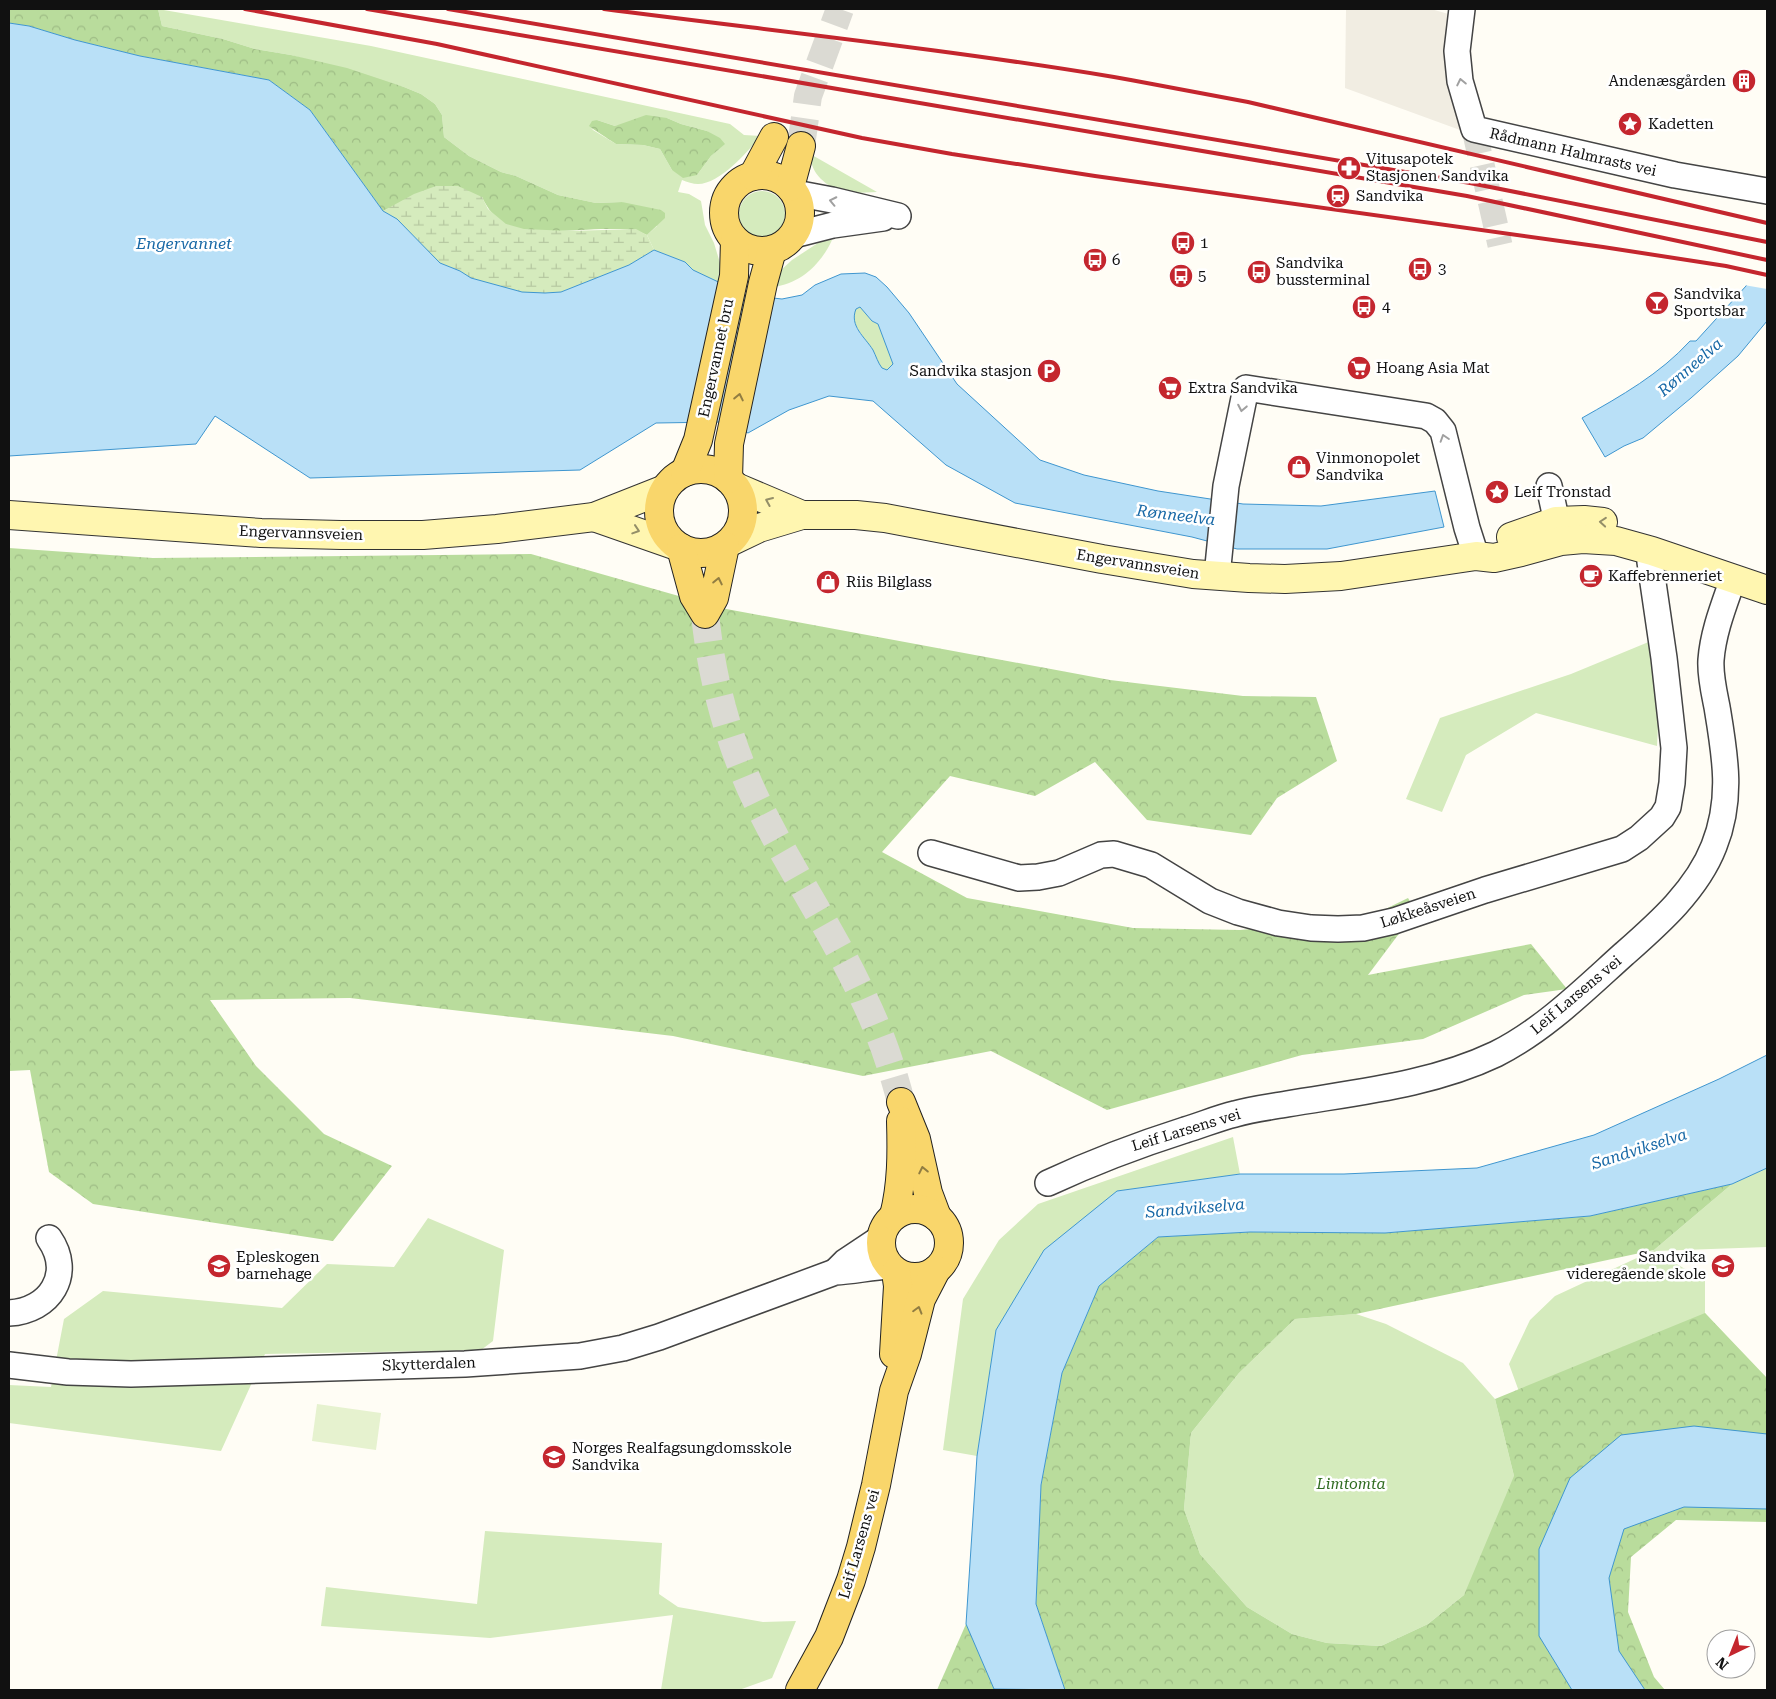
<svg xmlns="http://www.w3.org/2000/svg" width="1776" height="1699" font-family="'Roboto Serif',serif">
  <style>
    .green { fill: #d5ebbd; fill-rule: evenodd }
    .forest { fill: url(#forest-crowns) }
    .wetland { fill: url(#wetland-marsh) }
    .pitch { fill: #e6f2cf }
    .plaza { fill: #f1ede2 }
    .water { fill: #b9e0f7; stroke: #3f96cf; fill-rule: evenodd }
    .pier { fill: #fffdf5 }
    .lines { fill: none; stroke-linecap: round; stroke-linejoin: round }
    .minor-tunnel { stroke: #dbdad3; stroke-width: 25; stroke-dasharray: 25 12; stroke-linecap: butt }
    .primary-tunnel { stroke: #dbdad3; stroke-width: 28; stroke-dasharray: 28 14; stroke-linecap: butt }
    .minor-casing { stroke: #444; stroke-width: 28 }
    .secondary-casing { stroke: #333; stroke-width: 30 }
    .primary-casing { stroke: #222; stroke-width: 30 }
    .minor { stroke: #fff; stroke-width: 25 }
    .secondary { stroke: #fff6b0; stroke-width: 28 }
    .primary { stroke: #f9d66b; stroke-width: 28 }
    .rail { stroke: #c4262e; stroke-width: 4 }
    .oneway { stroke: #a0a0a0 }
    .oneway2 { stroke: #917d42 }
    .oneway3 { stroke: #948f68 }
    .labels { text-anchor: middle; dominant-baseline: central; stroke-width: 5; stroke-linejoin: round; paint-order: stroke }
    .poi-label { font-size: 15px; fill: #111; stroke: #fff; text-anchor: start }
    .street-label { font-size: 15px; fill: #111; stroke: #fff }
    .park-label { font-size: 15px; font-style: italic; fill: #2f6b1f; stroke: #fff }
    .water-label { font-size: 16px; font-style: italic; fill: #1768a6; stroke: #fff }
  </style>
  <defs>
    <pattern id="forest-crowns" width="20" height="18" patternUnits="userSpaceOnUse" patternTransform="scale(1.25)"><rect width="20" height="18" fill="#b9dc9c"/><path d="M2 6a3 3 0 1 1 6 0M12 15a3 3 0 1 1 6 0" fill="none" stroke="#9ebc85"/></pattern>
    <pattern id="wetland-marsh" width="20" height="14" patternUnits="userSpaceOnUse" patternTransform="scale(1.25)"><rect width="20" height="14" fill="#d5ebbd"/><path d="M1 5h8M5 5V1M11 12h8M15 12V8" fill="none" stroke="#b6c8a1"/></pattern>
  </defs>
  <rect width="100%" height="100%" fill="#fffdf5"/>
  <!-- green -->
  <g class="green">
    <path d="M158,9L371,46L730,124L744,135L761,136C747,152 720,184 698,184C693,184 687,182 682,180L678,192L689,194L701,201L705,225L714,243L720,263L718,283L693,270L685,262L654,250L647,235L657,226L622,202L596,203L558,195L516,176L501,172L469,156L444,137L442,115L435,104L421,94L404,87L291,55L255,49L223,39L162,26ZM667,118L681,124L707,131L724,144L711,156L697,175L672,170L660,149L643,145L616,144L593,130L590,126L597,120L615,126Z"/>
    <path d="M812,155L877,192C866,192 854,194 844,192C829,189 807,171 812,155Z"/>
    <circle cx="762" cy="214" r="23"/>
    <path d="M832,240C821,264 800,284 773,287L780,271L792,260L821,241Z"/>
    <polygon points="860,307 872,321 878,324 894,364 887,370 882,369 854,322 853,316 856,308"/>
    <polygon points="1651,641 1659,705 1657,746 1536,713 1466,755 1442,812 1406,799 1440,718 1571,674"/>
    <polygon points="1233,1137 1240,1174 1117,1191 996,1330 977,1456 943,1450 963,1299 999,1240 1038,1204"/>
    <polygon points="1767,1168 1767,1247 1655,1251 1705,1281 1705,1313 1767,1380 1541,1452 1509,1364 1530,1320 1555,1296 1654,1250 1732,1184"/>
    <polygon points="428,1218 504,1250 493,1341 481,1350 265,1354 221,1451 9,1423 9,1385 51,1387 64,1319 103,1291 282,1308 327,1264 394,1267"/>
    <polygon points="1356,1314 1386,1324 1463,1363 1495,1399 1514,1476 1513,1507 1464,1595 1428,1624 1381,1646 1327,1643 1292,1634 1247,1607 1200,1554 1184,1509 1191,1433 1239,1373 1295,1319"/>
    <polygon points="485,1531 662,1543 659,1594 678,1607 763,1622 796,1621 772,1678 739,1690 661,1690 673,1615 490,1638 321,1626 326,1587 477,1604"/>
  </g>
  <!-- forest -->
  <g class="forest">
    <path d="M9,9H158L162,26L223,39L255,49L291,55L347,68L404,87L421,94L435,104L442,115L444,137L469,156L501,172L516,176L558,195L596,203L622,202L661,210L665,213V218L647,235C633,228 622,229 607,229C579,229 532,236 507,225C496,220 487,208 482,197L402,201L398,204L383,211L310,110L269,80L140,56L75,40L29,26L9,23Z"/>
    <polygon points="646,115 667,118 681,124 707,131 720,138 725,144 711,156 697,175 683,178 672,170 660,149 643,145 616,144 593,129 589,126 592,121 597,120 615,126"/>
    <polygon points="9,548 153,558 531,554 721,608 1110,680 1243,696 1316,697 1337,761 1277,798 1251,835 1147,820 1095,762 1035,796 950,776 882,852 967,898 1133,928 1240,930 1365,919 1408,898 1416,911 1368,975 1531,944 1567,989 1524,995 1423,1039 1302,1055 1107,1110 991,1051 863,1076 673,1036 350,998 210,1000 256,1066 324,1134 392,1166 333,1241 93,1204 49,1172 30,1070 9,1071"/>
    <polygon points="1732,1184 1654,1250 1356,1314 1295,1319 1239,1373 1191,1433 1184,1509 1200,1554 1247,1607 1292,1634 1327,1643 1381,1646 1428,1624 1464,1595 1514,1476 1495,1399 1705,1313 1767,1378 1767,1522 1676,1520 1631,1557 1628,1612 1654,1677 1665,1690 1065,1690 1036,1604 1041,1485 1062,1373 1099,1286 1158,1237 1250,1232 1385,1233 1590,1216"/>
    <polygon points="966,1624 995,1690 937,1690"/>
  </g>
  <!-- wetland -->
  <polygon class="wetland" points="436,186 458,186 482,197 488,209 506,224 524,229 569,231 636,229 647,235 654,250 629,265 561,292 545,293 522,293 470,278 460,271 440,263 383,211 414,194"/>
  <!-- pitch -->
  <polygon class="pitch" points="317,1404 381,1413 376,1450 312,1441"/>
  <!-- plaza -->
  <polygon class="plaza" points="1346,9 1431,9 1452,15 1447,67 1460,130 1345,88"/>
  <!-- water -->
  <g class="water">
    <path d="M9,23L29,26L75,40L140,56L269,80L310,110L383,211L397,219L440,263L460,271L471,278L522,292L545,293L561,292L629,265L654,250L685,262L693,270L746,295L782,299L802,295L815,285L841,274L865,273L876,277L887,287L909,313L957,384L1040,460L1084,475L1158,491L1243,504L1321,506L1435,491L1444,527L1327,549H1237L1192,537L1015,503L946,465L873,401L829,396L789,410L748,433L720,422L656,423L580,470L310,478L215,416L196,444L9,456ZM860,307L872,321L878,324L893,364L887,370L882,368C878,363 876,356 873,350C865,337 849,326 856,309Z"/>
    <path d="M1767,254V321L1738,356L1691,398L1643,438L1624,446L1605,457L1582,418C1621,396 1660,374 1690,341H1696L1746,286Z"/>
    <polygon points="1767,1055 1767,1168 1732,1184 1590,1216 1385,1233 1250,1232 1158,1237 1099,1286 1062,1373 1041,1485 1036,1604 1065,1690 994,1689 966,1624 977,1456 996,1330 1044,1250 1117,1191 1240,1174 1344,1174 1477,1168 1594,1135 1719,1079"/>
    <polygon points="1694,1426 1767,1434 1767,1509 1684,1507 1624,1529 1609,1578 1619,1651 1645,1690 1572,1690 1539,1636 1539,1549 1570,1478 1621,1435"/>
  </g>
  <!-- pier -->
  <polygon class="pier" points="1767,252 1767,289 1744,285 1765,253"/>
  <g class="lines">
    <!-- minor-tunnel -->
    <polyline class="minor-tunnel" points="1474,129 1500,245"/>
    <!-- primary-tunnel -->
    <g class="primary-tunnel">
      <polyline points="801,146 808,96 840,9"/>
      <path d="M705,614C711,674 726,733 751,789C784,861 831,927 864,999C880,1032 892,1067 901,1102"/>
    </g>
    <!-- minor casing -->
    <g class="minor-casing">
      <g id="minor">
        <polyline points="1462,9 1457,51 1460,81 1474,129 1675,175 1767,191"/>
        <polyline points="795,193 832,200 898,216"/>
        <polyline points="794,235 833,225 883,218"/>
        <polyline points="1549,486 1561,541"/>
        <polyline points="1217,576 1226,486 1246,388 1426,416 1435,421 1443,431 1467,528 1476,556"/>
        <polyline points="931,853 1019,878 1038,877 1059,873 1101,855 1114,854 1151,865 1210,901 1238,912 1278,923 1311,928 1338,929 1363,928 1394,921 1485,890 1622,849 1639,838 1662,817 1668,807 1672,783 1674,748 1664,658 1650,562 1652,551"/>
        <path d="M1048,1183C1093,1162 1138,1145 1185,1130C1202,1125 1218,1118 1235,1114C1252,1109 1270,1107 1287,1104C1357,1092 1431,1085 1496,1054C1544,1030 1584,990 1624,954C1658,924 1697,890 1714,846C1733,799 1725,755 1717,707C1714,692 1710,675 1711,660C1713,632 1724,605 1733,579"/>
        <polyline points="837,1270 845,1262 881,1238"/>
        <path d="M9,1313C50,1311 74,1274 49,1238"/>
        <path d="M9,1365L68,1372L131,1374L465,1364L580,1356L623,1348L659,1337L835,1272C854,1271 871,1267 890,1266"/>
      </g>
    </g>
    <!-- secondary casing -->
    <g class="secondary-casing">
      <g id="secondary">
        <polyline points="736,487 802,515"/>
        <polyline points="9,515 261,533 341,535 423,535 497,529 594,517 665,489"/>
        <polyline points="594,517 677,546"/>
        <polyline points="1511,537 1556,521 1584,520 1603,522"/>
        <polyline points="730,542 759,528 802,515 856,515 885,518 1102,559 1193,574 1249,578 1285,579 1341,576 1476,556 1494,558 1521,552 1561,541 1583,539 1616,541 1652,551 1767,590"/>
      </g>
    </g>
    <!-- primary casing -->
    <g class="primary-casing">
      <g id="primary">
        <circle cx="762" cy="213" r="38"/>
        <polyline points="753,176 774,137"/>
        <polyline points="790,187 801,146"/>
        <circle cx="701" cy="511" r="42"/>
        <polyline points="685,472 698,440 734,276 735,240"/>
        <polyline points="728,479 729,444 763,283 772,250"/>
        <polyline points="681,548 694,596 705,614 714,598 725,546"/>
        <polyline points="901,1102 916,1139 928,1193 937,1217"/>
        <circle cx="915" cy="1243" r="34"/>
        <path d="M894,1216C902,1185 902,1153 901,1121"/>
        <polyline points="894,1354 898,1286 896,1272"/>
        <polyline points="800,1690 829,1637 851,1580 861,1547 876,1485 894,1391 907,1354 921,1299 936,1270"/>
      </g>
    </g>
    <!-- minor -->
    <use href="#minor" class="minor"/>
    <!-- secondary -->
    <use href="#secondary" class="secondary"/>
    <!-- primary -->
    <use href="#primary" class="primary"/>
    <!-- rail -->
    <g class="rail">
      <polyline points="245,9 437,44 862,138 952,154 1095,176 1603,247 1726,266 1767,275"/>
      <polyline points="367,9 1467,196 1767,260"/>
      <polyline points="448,9 1470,183 1767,242"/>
      <path d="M604,9C774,31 945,49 1114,77C1159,85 1204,94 1248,102L1767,223"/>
    </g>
  </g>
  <!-- one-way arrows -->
  <defs><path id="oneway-chevron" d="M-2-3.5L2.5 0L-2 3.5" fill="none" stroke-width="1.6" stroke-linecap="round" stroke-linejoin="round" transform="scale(1.25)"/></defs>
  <g class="oneway">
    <use href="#oneway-chevron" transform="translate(1461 82) rotate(-102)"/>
    <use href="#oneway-chevron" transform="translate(833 201) rotate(-168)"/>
    <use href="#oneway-chevron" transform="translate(1242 408) rotate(101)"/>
    <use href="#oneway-chevron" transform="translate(1444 438) rotate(-108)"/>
  </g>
  <g class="oneway2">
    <use href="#oneway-chevron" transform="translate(739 397) rotate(-78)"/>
    <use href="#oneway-chevron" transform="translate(718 581) rotate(-78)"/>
    <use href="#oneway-chevron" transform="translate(923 1170) rotate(-102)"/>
    <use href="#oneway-chevron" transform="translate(918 1310) rotate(-74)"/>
  </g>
  <g class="oneway3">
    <use href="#oneway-chevron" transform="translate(769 501) rotate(-157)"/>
    <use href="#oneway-chevron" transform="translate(1603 522) rotate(-175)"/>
    <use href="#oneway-chevron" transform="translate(636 530) rotate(18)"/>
  </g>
  <!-- icons -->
  <defs>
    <g id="building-disc" transform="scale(1.25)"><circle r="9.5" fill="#c4262e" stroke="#fff"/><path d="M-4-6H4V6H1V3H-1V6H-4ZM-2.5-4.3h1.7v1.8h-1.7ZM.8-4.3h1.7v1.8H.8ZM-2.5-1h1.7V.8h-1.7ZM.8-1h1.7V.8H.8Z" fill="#fff"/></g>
    <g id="sight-disc" transform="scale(1.25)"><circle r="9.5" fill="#c4262e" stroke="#fff"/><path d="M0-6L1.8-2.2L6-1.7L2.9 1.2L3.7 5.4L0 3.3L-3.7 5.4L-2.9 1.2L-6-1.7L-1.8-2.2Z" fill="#fff"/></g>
    <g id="pharmacy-disc" transform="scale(1.25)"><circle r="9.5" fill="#c4262e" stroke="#fff"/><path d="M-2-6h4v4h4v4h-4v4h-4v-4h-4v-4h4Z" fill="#fff"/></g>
    <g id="station-disc" transform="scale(1.25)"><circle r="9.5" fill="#c4262e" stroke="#fff"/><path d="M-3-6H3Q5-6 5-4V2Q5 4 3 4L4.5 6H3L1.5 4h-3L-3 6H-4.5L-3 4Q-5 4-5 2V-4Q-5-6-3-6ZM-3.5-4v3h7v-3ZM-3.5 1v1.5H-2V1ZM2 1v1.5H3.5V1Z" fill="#fff"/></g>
    <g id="bus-disc" transform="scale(1.25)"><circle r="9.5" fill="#c4262e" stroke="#fff"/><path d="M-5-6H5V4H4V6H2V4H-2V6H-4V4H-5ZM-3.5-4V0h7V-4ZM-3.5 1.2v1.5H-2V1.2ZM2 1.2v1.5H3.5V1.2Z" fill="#fff"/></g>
    <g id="bar-disc" transform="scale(1.25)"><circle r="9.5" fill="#c4262e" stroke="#fff"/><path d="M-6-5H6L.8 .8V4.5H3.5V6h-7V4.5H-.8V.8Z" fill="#fff"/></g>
    <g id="supermarket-disc" transform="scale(1.25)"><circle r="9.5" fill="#c4262e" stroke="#fff"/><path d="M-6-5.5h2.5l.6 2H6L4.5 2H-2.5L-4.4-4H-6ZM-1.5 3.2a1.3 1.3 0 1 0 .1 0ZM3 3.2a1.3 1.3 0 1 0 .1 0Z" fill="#fff"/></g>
    <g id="parking-disc" transform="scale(1.25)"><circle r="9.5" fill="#c4262e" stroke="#fff"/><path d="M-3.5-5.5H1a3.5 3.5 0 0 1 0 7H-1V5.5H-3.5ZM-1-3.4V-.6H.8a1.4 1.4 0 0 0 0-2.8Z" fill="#fff"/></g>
    <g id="shop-disc" transform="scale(1.25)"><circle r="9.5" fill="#c4262e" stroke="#fff"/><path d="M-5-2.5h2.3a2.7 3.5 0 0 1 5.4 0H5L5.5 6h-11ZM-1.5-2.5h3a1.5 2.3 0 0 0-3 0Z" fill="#fff"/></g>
    <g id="cafe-disc" transform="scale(1.25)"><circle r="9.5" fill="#c4262e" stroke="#fff"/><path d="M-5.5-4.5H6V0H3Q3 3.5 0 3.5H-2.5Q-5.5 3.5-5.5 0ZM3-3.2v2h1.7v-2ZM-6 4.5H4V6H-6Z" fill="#fff"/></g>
    <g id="school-disc" transform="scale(1.25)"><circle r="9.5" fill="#c4262e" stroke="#fff"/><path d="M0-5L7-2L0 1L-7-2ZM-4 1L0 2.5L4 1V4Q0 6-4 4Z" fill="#fff"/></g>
  </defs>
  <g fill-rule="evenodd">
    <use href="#building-disc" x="1744" y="81"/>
    <use href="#sight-disc" x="1630" y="124"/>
    <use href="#pharmacy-disc" x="1349" y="168"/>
    <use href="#station-disc" x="1338" y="196"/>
    <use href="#bus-disc" x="1183" y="243"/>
    <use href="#bus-disc" x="1095" y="260"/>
    <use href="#bus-disc" x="1420" y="269"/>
    <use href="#bus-disc" x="1259" y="272"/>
    <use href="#bus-disc" x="1181" y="276"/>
    <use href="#bar-disc" x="1657" y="303"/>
    <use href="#bus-disc" x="1364" y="307"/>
    <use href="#supermarket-disc" x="1359" y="368"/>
    <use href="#parking-disc" x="1049" y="371"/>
    <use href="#supermarket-disc" x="1170" y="388"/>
    <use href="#shop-disc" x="1299" y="467"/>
    <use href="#sight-disc" x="1497" y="492"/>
    <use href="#cafe-disc" x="1591" y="576"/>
    <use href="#shop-disc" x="828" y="582"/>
    <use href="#school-disc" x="219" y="1266"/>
    <use href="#school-disc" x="1723" y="1266"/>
    <use href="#school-disc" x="554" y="1457"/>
  </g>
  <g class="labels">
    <!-- poi labels -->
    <g class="poi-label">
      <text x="1726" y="81" text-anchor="end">Andenæsgården</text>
      <text x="1648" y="124">Kadetten</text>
      <text x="1366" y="159">Vitusapotek<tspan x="1366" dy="17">Stasjonen Sandvika</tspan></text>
      <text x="1356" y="196">Sandvika</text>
      <text x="1200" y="243">1</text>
      <text x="1112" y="260">6</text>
      <text x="1276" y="263">Sandvika<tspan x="1276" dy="17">bussterminal</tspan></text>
      <text x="1438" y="269">3</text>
      <text x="1198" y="276">5</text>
      <text x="1674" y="294">Sandvika<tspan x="1674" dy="17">Sportsbar</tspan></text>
      <text x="1382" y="307">4</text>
      <text x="1376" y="368">Hoang Asia Mat</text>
      <text x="1032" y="371" text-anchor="end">Sandvika stasjon</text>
      <text x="1188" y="388">Extra Sandvika</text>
      <text x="1316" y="458">Vinmonopolet<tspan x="1316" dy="17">Sandvika</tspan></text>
      <text x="1514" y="492">Leif Tronstad</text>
      <text x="1608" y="576">Kaffebrenneriet</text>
      <text x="846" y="582">Riis Bilglass</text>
      <text x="236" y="1257">Epleskogen<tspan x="236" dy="17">barnehage</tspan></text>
      <text x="1706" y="1257" text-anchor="end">Sandvika<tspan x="1706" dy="17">videregående skole</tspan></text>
      <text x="572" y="1448">Norges Realfagsungdomsskole<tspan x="572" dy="17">Sandvika</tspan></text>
    </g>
    <!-- street labels -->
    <g class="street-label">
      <text transform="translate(1573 152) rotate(13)">Rådmann Halmrasts vei</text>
      <text transform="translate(716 358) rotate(-78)">Engervannet bru</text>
      <text transform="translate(301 533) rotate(2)">Engervannsveien</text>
      <text transform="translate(1138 564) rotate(9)">Engervannsveien</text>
      <text transform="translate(1428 908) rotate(-18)">Løkkeåsveien</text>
      <text transform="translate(1576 995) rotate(-40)">Leif Larsens vei</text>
      <text transform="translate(1186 1130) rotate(-17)">Leif Larsens vei</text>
      <text transform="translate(429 1364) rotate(-2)">Skytterdalen</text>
      <text transform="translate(859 1544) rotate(-74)">Leif Larsens vei</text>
    </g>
    <!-- park labels -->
    <g class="park-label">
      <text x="1351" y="1484">Limtomta</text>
    </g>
    <!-- water labels -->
    <g class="water-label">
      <text x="184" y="243">Engervannet</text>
      <text transform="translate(1690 367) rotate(-41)">Rønneelva</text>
      <text transform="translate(1176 515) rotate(7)">Rønneelva</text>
      <text transform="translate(1639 1149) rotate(-18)">Sandvikselva</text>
      <text transform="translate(1195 1208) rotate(-5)">Sandvikselva</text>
    </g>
  </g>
  <!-- border -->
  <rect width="1776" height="1699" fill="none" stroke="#111111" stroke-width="20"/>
  <!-- north arrow -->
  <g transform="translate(1731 1654) rotate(223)"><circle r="24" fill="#ffffff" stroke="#a0a0a0"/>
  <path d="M0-4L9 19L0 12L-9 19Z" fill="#c4262e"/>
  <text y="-8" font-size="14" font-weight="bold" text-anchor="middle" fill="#111111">N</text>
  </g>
</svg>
